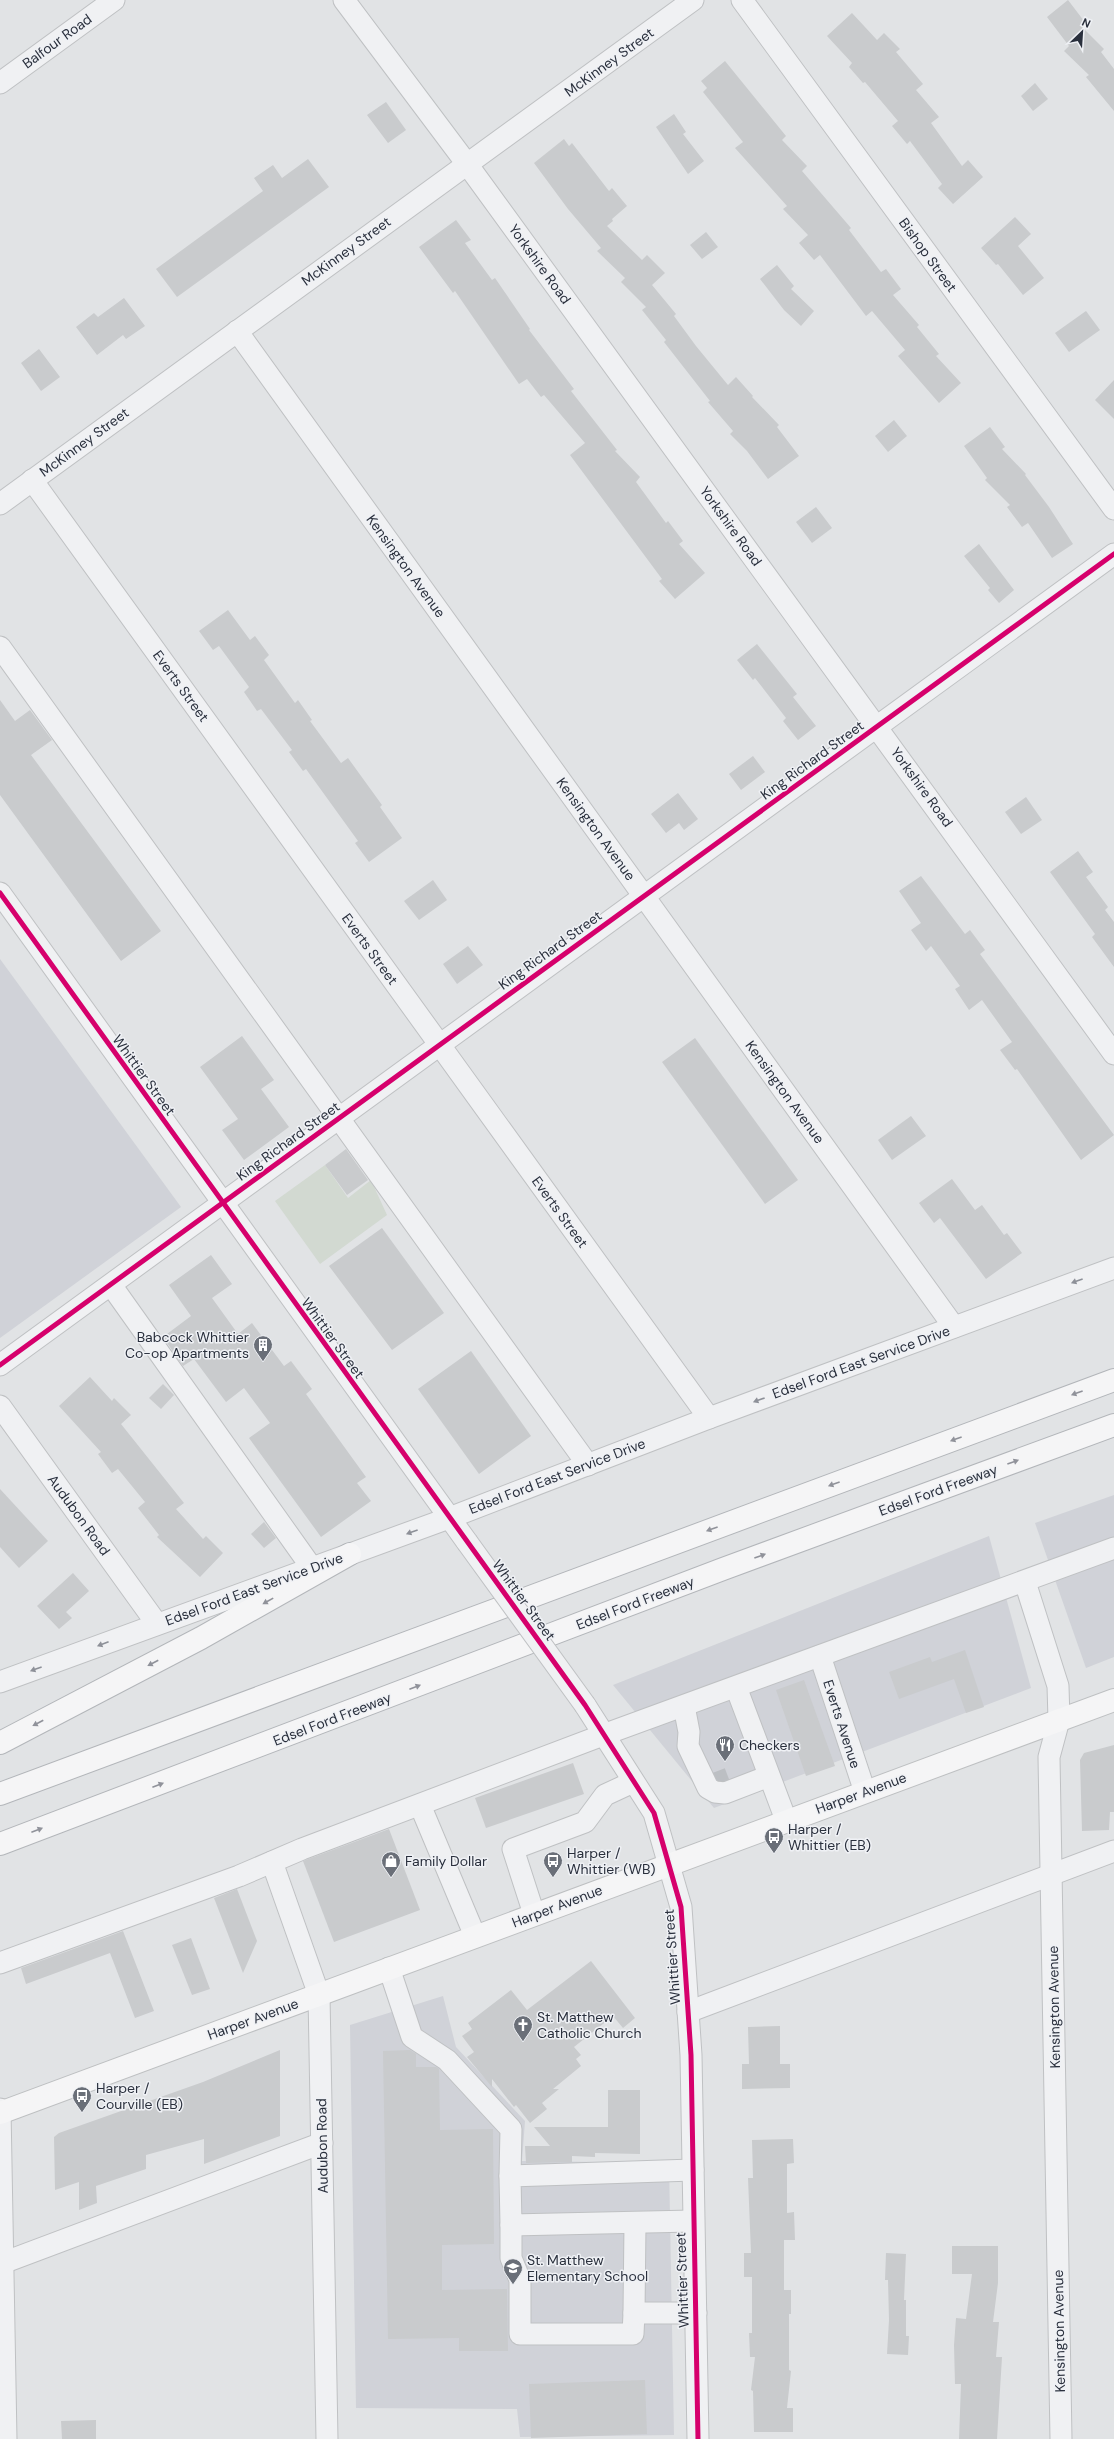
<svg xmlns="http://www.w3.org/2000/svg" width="1114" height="2439" font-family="'DM Sans',sans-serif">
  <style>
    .built { fill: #d0d2d8 }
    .green { fill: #d2d9d1 }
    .building { fill: #c9cbcd }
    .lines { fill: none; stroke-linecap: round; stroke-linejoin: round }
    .minor-tunnel { stroke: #bcbfc3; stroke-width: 21; stroke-dasharray: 21 10; stroke-linecap: butt }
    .minor-casing { stroke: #bfc1c3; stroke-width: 23 }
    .major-casing { stroke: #bec0c2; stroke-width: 24 }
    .highway-casing { stroke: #b3b6ba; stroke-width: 24 }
    .minor { stroke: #f0f1f3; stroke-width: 21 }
    .major { stroke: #f5f5f6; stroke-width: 22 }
    .highway { stroke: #f5f5f6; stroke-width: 22 }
    .minor-bridge-casing { stroke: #bfc1c3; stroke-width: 23; stroke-linecap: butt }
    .minor-bridge { stroke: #f0f1f3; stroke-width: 21 }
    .cycleway-casing { stroke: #eff1f5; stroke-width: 8 }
    .cycleway { stroke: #d6006c; stroke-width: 5 }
    .oneway { fill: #8d9098 }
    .oneway2 { fill: #90929a }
    .labels { text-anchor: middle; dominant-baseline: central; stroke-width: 3; stroke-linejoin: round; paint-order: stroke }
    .street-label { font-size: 14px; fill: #2a303d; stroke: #eff1f5 }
    .poi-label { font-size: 14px; fill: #2a303d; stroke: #eff1f5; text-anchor: start }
  </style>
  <rect width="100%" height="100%" fill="#e1e3e5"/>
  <!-- built -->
  <g class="built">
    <polygon points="0,959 181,1207 0,1338"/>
    <polygon points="1114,1495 1114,1657 1086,1668 1035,1523"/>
    <polygon points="989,1536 1031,1688 714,1808 613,1685"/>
    <polygon points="443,1996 456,2047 525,2121 522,2161 669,2163 674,2435 520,2437 517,2409 356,2408 350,2025"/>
  </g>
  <!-- green -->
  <polygon class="green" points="325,1165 348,1198 371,1180 387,1215 320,1264 275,1201"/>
  <!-- building -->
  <g class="building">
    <polygon points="1068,0 1084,21 1080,25 1104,49 1101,52 1114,69 1114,111 1086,77 1089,75 1064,51 1069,46 1047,17"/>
    <polygon points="852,13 877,40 884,33 900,49 896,52 923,84 916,90 939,117 931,123 962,166 968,160 983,177 953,204 938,188 942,184 910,141 907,144 892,126 898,121 865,82 863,83 849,67 852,63 827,36"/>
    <polygon points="725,61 786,136 782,140 807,166 802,171 851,228 849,230 881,272 886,269 901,289 893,295 919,325 917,327 939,354 936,356 961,383 939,403 898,356 905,350 872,311 866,316 820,255 814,260 799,243 808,235 783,209 787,206 735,148 743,142 703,92 707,88 701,81"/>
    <polygon points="1035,83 1048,99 1033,111 1021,96"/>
    <polygon points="386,102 406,130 388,143 367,115"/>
    <polygon points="674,114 686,132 683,134 704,161 688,174 656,127"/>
    <polygon points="564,139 569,146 572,143 609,191 612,188 627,206 612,219 613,221 607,226 642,260 647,255 665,273 652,285 676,314 674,316 696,346 728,385 736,377 753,396 752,397 779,425 777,427 799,456 768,479 747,451 730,434 733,431 708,402 710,401 664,342 666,340 642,310 646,307 621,282 625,278 597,251 601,248 568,209 534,163"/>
    <polygon points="308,159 329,187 177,297 156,269 263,191 254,178 273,165 282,178"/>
    <polygon points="1015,217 1031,234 1018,246 1044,278 1023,295 998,264 996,265 981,248"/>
    <polygon points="456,220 471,240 465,243 492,280 495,278 530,329 529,330 574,389 571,391 617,450 615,451 640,477 636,482 666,523 668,521 683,541 679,544 705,573 675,599 659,581 662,579 570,455 585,443 544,395 541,397 527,379 519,384 455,291 453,293 419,247"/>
    <polygon points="706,232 718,247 702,259 690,245"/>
    <polygon points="777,265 794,286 791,289 814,311 801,326 784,310 760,279"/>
    <polygon points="124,298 145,326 126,339 123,335 97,355 76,327 94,313 98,317"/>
    <polygon points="1086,311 1100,330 1069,352 1055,333"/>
    <polygon points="39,349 60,377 41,391 21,363"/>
    <polygon points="1114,380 1114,419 1095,400"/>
    <polygon points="894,420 907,436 888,452 875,436"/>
    <polygon points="990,427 1005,447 1002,449 1026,474 1025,475 1049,507 1073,544 1052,558 1028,523 1022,527 1007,507 1010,505 985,480 987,478 964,446"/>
    <polygon points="816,507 832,528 812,543 796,522"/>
    <polygon points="979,544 1014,590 999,603 988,590 990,588 964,556"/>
    <polygon points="228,610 250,640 255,636 269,655 264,660 295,703 298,700 312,720 310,721 341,763 348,758 382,805 380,807 402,838 369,862 355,843 358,841 306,769 303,771 289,752 292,750 261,709 257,711 244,692 249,687 219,646 213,650 199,631"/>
    <polygon points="757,644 797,694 793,697 816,726 798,740 783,721 786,718 755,678 753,680 737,660"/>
    <polygon points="0,700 15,721 30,710 52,740 31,755 161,931 121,961 0,795"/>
    <polygon points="753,756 765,772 741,790 729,774"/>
    <polygon points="678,793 698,819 684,830 679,823 666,833 651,814"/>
    <polygon points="1026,797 1042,820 1021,834 1005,812"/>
    <polygon points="1078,851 1093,872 1086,877 1108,907 1105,910 1114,922 1114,967 1092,937 1095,934 1050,872"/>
    <polygon points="921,876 965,934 970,930 985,950 980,954 1114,1135 1081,1160 1017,1069 1015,1070 1000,1050 1012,1042 982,1000 969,1010 955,989 960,986 931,946 926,951 911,930 921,923 899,891"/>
    <polygon points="433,880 447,900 419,920 404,901"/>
    <polygon points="468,946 483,965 457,984 443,964"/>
    <polygon points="242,1036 274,1080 261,1089 289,1127 244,1160 222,1130 238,1119 200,1067"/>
    <polygon points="695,1038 798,1180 765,1204 662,1062"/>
    <polygon points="911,1116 926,1136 892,1160 878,1140"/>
    <polygon points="346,1149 368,1180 347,1195 325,1165"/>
    <polygon points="952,1179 975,1210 982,1205 1004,1235 1007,1233 1022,1253 986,1279 940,1218 934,1223 919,1203"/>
    <polygon points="382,1228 444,1313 392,1350 329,1266"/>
    <polygon points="211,1255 232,1284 212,1298 238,1334 252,1323 284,1366 291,1361 312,1389 306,1394 366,1477 357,1483 371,1501 321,1537 249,1438 270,1423 244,1388 226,1402 194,1359 183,1366 163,1337 191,1316 169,1285"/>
    <polygon points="471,1351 531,1436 479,1474 418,1389"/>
    <polygon points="90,1377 112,1401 114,1398 131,1415 121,1424 184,1503 176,1509 203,1539 206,1536 223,1553 200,1577 157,1537 159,1535 138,1508 145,1502 118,1469 112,1473 98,1454 101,1452 59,1406"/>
    <polygon points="163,1384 174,1395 161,1409 149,1398"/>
    <polygon points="0,1489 48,1541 19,1568 0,1547"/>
    <polygon points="264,1522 276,1538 264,1548 251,1534"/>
    <polygon points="73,1573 89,1591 66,1612 72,1618 59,1629 37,1606"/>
    <polygon points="965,1650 984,1707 966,1713 954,1679 899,1699 889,1672 930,1657 932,1662"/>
    <polygon points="804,1680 835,1766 806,1776 776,1690"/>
    <polygon points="1114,1745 1114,1812 1110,1812 1109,1830 1082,1831 1080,1760 1084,1753"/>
    <polygon points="573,1763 584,1794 486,1828 475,1798"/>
    <polygon points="389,1829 420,1910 334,1942 303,1861"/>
    <polygon points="237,1889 257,1941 243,1973 214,1898"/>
    <polygon points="123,1931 154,2011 135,2018 110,1953 26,1984 21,1968"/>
    <polygon points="191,1938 210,1989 192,1995 172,1945"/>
    <polygon points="591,1961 635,2018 623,2028 613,2016 574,2047 581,2055 576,2059 581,2066 553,2089 559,2089 542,2103 547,2109 530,2123 516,2105 514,2107 492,2079 492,2087 467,2057 474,2052 462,2036 472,2029 468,2023 511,1990 527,2010"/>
    <polygon points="780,2026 780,2064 790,2064 790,2088 742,2089 742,2064 749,2064 748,2027"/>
    <polygon points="280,2050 280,2136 204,2164 204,2139 146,2155 146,2169 96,2186 97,2203 79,2210 79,2182 55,2190 54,2137 59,2133 203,2082"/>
    <polygon points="410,2050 416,2054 416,2067 436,2067 439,2069 440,2130 493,2129 494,2244 442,2245 442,2290 507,2289 508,2351 459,2351 459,2338 388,2339 383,2051"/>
    <polygon points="608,2090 640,2090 640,2154 595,2153 595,2157 572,2156 572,2162 526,2163 525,2146 550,2146 534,2127 608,2127"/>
    <polygon points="793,2139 794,2163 787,2164 787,2213 794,2212 795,2240 784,2240 784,2290 791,2290 791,2314 789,2314 789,2370 791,2371 787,2408 793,2408 793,2432 754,2432 753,2391 751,2390 755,2357 750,2357 749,2333 752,2333 752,2277 744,2277 744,2253 751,2253 748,2178 753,2178 752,2140"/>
    <polygon points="952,2246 998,2246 998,2283 993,2322 999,2322 996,2357 1002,2357 997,2439 959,2439 961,2384 955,2384 954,2345 956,2318 966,2319 972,2274 952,2274"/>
    <polygon points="886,2253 906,2254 904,2300 906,2300 906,2336 909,2336 908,2355 887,2354 889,2320 888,2280 885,2280"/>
    <polygon points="645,2380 647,2434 531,2438 529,2384"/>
    <polygon points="96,2420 96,2439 62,2439 61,2421"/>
  </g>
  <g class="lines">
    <!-- minor-tunnel -->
    <polyline class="minor-tunnel" points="715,1772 720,1785"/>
    <!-- minor casing -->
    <g class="minor-casing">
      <g id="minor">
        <polyline points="344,0 467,164 1114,1054"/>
        <polyline points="742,0 1114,509"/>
        <polyline points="0,83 114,0"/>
        <polyline points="237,331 954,1327"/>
        <polyline points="32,480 709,1418"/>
        <polyline points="0,504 693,0"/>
        <polyline points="0,647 588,1465"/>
        <polyline points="0,893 467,1542"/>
        <polyline points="111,1285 312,1568"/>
        <polyline points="0,1365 1114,554"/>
        <polyline points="0,1406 157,1624"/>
        <polyline points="1025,1582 1058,1686 1059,1720 1049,1757 1061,2439"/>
        <polyline points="820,1656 865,1792"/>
        <polyline points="0,1682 449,1518 709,1418 1114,1268"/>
        <polyline points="736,1687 786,1820"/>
        <polyline points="585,1705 654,1813 681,1907 691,2055 698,2439"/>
        <polyline points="684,1706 689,1732 688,1746 708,1788 715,1792 725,1793 769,1776"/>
        <polyline points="420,1805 475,1936"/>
        <polyline points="272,1862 319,1995 327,2439"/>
        <polyline points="534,1914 513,1849 585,1822 605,1795 633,1782"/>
        <polyline points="0,1963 239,1876 302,1849 603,1735 1114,1548"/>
        <polyline points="389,1968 412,2037 447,2060 511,2129 510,2176"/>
        <polyline points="688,2012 1114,1851"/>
        <polyline points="0,2109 6,2439"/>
        <polyline points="692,2221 511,2225 510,2176 693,2170"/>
        <polyline points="635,2224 634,2313 696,2313"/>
        <polyline points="511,2225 511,2258 520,2280 520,2334 633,2334 634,2313"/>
        <polyline points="0,2264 322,2143"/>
      </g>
    </g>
    <!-- major casing -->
    <g class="major-casing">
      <polyline id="major" points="0,2113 1114,1700"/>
    </g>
    <!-- highway casing -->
    <g class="highway-casing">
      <g id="highway">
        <polyline points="0,1743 201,1638 350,1554"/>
        <polyline points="0,1794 1114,1380"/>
        <polyline points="0,1844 723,1569 1114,1425"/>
      </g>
    </g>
    <!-- minor -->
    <use href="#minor" class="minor"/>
    <!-- major -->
    <use href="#major" class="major"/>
    <!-- highway -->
    <use href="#highway" class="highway"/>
    <!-- minor-bridge casing -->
    <g class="minor-bridge-casing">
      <polyline id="minor-bridge" points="467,1542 585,1705"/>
    </g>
    <!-- minor-bridge -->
    <use href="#minor-bridge" class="minor-bridge"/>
    <!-- cycleway casing -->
    <g class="cycleway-casing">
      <g id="cycleway">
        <polyline points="0,893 585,1705 654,1813 681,1907 691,2055 698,2439"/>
        <polyline points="0,1365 1114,554"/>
      </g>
    </g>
    <!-- cycleway -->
    <use href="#cycleway" class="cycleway"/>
  </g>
  <!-- one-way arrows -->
  <defs><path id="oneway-solid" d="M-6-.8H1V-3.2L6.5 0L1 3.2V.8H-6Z"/></defs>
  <g class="oneway">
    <use href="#oneway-solid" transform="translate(1077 1281) rotate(160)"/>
    <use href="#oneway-solid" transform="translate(759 1400) rotate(160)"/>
    <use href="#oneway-solid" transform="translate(412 1532) rotate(160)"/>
    <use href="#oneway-solid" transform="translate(103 1644) rotate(159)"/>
    <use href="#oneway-solid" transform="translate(36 1669) rotate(160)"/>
  </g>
  <g class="oneway2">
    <use href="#oneway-solid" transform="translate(1077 1393) rotate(160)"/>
    <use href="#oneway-solid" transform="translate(956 1439) rotate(160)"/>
    <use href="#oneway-solid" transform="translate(1013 1462) rotate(-20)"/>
    <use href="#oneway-solid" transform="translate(834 1484) rotate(160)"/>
    <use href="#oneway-solid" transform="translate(712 1529) rotate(160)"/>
    <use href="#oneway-solid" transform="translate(760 1556) rotate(-20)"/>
    <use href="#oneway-solid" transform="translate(268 1601) rotate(151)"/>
    <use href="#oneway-solid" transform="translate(153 1663) rotate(152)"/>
    <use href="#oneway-solid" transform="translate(415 1687) rotate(-21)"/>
    <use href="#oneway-solid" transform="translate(38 1723) rotate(152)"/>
    <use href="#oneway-solid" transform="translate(158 1785) rotate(-21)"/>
    <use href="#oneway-solid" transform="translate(37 1830) rotate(-21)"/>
  </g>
  <!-- icons -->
  <defs>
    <g id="building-pin" transform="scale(1)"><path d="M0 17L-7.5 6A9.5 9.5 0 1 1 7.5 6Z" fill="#6a6f78" stroke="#eff1f5"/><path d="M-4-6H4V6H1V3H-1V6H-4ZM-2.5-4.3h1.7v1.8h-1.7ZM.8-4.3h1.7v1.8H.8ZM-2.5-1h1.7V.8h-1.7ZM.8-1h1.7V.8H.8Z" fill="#fff"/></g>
    <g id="restaurant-pin" transform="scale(1)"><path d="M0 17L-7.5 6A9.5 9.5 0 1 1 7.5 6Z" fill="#6a6f78" stroke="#eff1f5"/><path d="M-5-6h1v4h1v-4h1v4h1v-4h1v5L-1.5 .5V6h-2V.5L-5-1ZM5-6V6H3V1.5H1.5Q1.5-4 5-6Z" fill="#fff"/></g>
    <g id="bus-pin" transform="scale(1)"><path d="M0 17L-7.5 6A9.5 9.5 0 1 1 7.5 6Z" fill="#6a6f78" stroke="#eff1f5"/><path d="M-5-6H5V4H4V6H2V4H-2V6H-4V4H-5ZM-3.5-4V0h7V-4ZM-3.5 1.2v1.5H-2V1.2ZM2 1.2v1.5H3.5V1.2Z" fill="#fff"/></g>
    <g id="shop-pin" transform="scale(1)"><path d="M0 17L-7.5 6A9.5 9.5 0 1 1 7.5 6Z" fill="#6a6f78" stroke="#eff1f5"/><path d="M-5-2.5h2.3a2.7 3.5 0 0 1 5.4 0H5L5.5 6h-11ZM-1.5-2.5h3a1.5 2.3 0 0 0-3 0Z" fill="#fff"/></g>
    <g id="church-pin" transform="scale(1)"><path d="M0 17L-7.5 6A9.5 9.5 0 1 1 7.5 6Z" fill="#6a6f78" stroke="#eff1f5"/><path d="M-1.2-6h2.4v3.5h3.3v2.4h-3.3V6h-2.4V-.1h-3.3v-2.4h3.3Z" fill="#fff"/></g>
    <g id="school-pin" transform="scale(1)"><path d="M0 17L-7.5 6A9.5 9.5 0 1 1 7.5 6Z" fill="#6a6f78" stroke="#eff1f5"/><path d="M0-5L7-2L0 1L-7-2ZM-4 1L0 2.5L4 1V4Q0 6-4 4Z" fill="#fff"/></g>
  </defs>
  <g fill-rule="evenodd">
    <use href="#building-pin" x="263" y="1345"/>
    <use href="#restaurant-pin" x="725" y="1745"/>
    <use href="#bus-pin" x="774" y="1837"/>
    <use href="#shop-pin" x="391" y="1861"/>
    <use href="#bus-pin" x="553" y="1861"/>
    <use href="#church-pin" x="523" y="2025"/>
    <use href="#bus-pin" x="82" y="2096"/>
    <use href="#school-pin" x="513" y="2268"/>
  </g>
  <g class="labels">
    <!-- street labels -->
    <g class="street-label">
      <text transform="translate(57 41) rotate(-36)">Balfour Road</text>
      <text transform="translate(609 62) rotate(-36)">McKinney Street</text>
      <text transform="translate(346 251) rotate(-36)">McKinney Street</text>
      <text transform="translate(928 255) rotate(54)">Bishop Street</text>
      <text transform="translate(540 264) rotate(54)">Yorkshire Road</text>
      <text transform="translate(84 442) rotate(-36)">McKinney Street</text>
      <text transform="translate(731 526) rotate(54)">Yorkshire Road</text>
      <text transform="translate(406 566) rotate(54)">Kensington Avenue</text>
      <text transform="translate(181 686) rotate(54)">Everts Street</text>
      <text transform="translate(812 760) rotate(-36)">King Richard Street</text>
      <text transform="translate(922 787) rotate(54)">Yorkshire Road</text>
      <text transform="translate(596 829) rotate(54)">Kensington Avenue</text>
      <text transform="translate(370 949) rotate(54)">Everts Street</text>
      <text transform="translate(550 950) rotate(-36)">King Richard Street</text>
      <text transform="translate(144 1075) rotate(54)">Whittier Street</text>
      <text transform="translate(785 1092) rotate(54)">Kensington Avenue</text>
      <text transform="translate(288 1141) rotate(-36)">King Richard Street</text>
      <text transform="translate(560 1212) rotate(54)">Everts Street</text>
      <text transform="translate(333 1338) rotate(54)">Whittier Street</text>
      <text transform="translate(861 1362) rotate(-20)">Edsel Ford East Service Drive</text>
      <text transform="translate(557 1476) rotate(-21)">Edsel Ford East Service Drive</text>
      <text transform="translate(938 1490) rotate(-20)">Edsel Ford Freeway</text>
      <text transform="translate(79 1515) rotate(54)">Audubon Road</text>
      <text transform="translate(254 1589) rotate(-20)">Edsel Ford East Service Drive</text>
      <text transform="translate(524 1600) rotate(54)">Whittier Street</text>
      <text transform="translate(635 1603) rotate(-21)">Edsel Ford Freeway</text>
      <text transform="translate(332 1719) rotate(-21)">Edsel Ford Freeway</text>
      <text transform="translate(842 1724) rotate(72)">Everts Avenue</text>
      <text transform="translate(861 1793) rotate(-20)">Harper Avenue</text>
      <text transform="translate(557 1906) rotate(-21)">Harper Avenue</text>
      <text transform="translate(672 1957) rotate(-94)">Whittier Street</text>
      <text transform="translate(1054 2007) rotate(-91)">Kensington Avenue</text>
      <text transform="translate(253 2019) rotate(-20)">Harper Avenue</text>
      <text transform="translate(322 2146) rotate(-91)">Audubon Road</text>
      <text transform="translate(682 2280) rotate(-92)">Whittier Street</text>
      <text transform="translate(1059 2331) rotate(-91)">Kensington Avenue</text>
    </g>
    <!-- poi labels -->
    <g class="poi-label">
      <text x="249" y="1337" text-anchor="end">Babcock Whittier<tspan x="249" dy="16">Co-op Apartments</tspan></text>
      <text x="739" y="1745">Checkers</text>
      <text x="788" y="1829">Harper /<tspan x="788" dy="16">Whittier (EB)</tspan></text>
      <text x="567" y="1853">Harper /<tspan x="567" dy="16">Whittier (WB)</tspan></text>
      <text x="405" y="1861">Family Dollar</text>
      <text x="537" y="2017">St. Matthew<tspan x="537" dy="16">Catholic Church</tspan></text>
      <text x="96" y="2088">Harper /<tspan x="96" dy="16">Courville (EB)</tspan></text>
      <text x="527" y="2260">St. Matthew<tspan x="527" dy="16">Elementary School</tspan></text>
    </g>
  </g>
  <!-- north arrow -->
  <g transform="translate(1082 32) rotate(25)" stroke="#eff1f5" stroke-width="3" paint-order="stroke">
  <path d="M0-3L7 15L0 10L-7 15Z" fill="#2a303d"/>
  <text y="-6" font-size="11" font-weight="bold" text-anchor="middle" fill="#2a303d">N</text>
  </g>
</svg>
